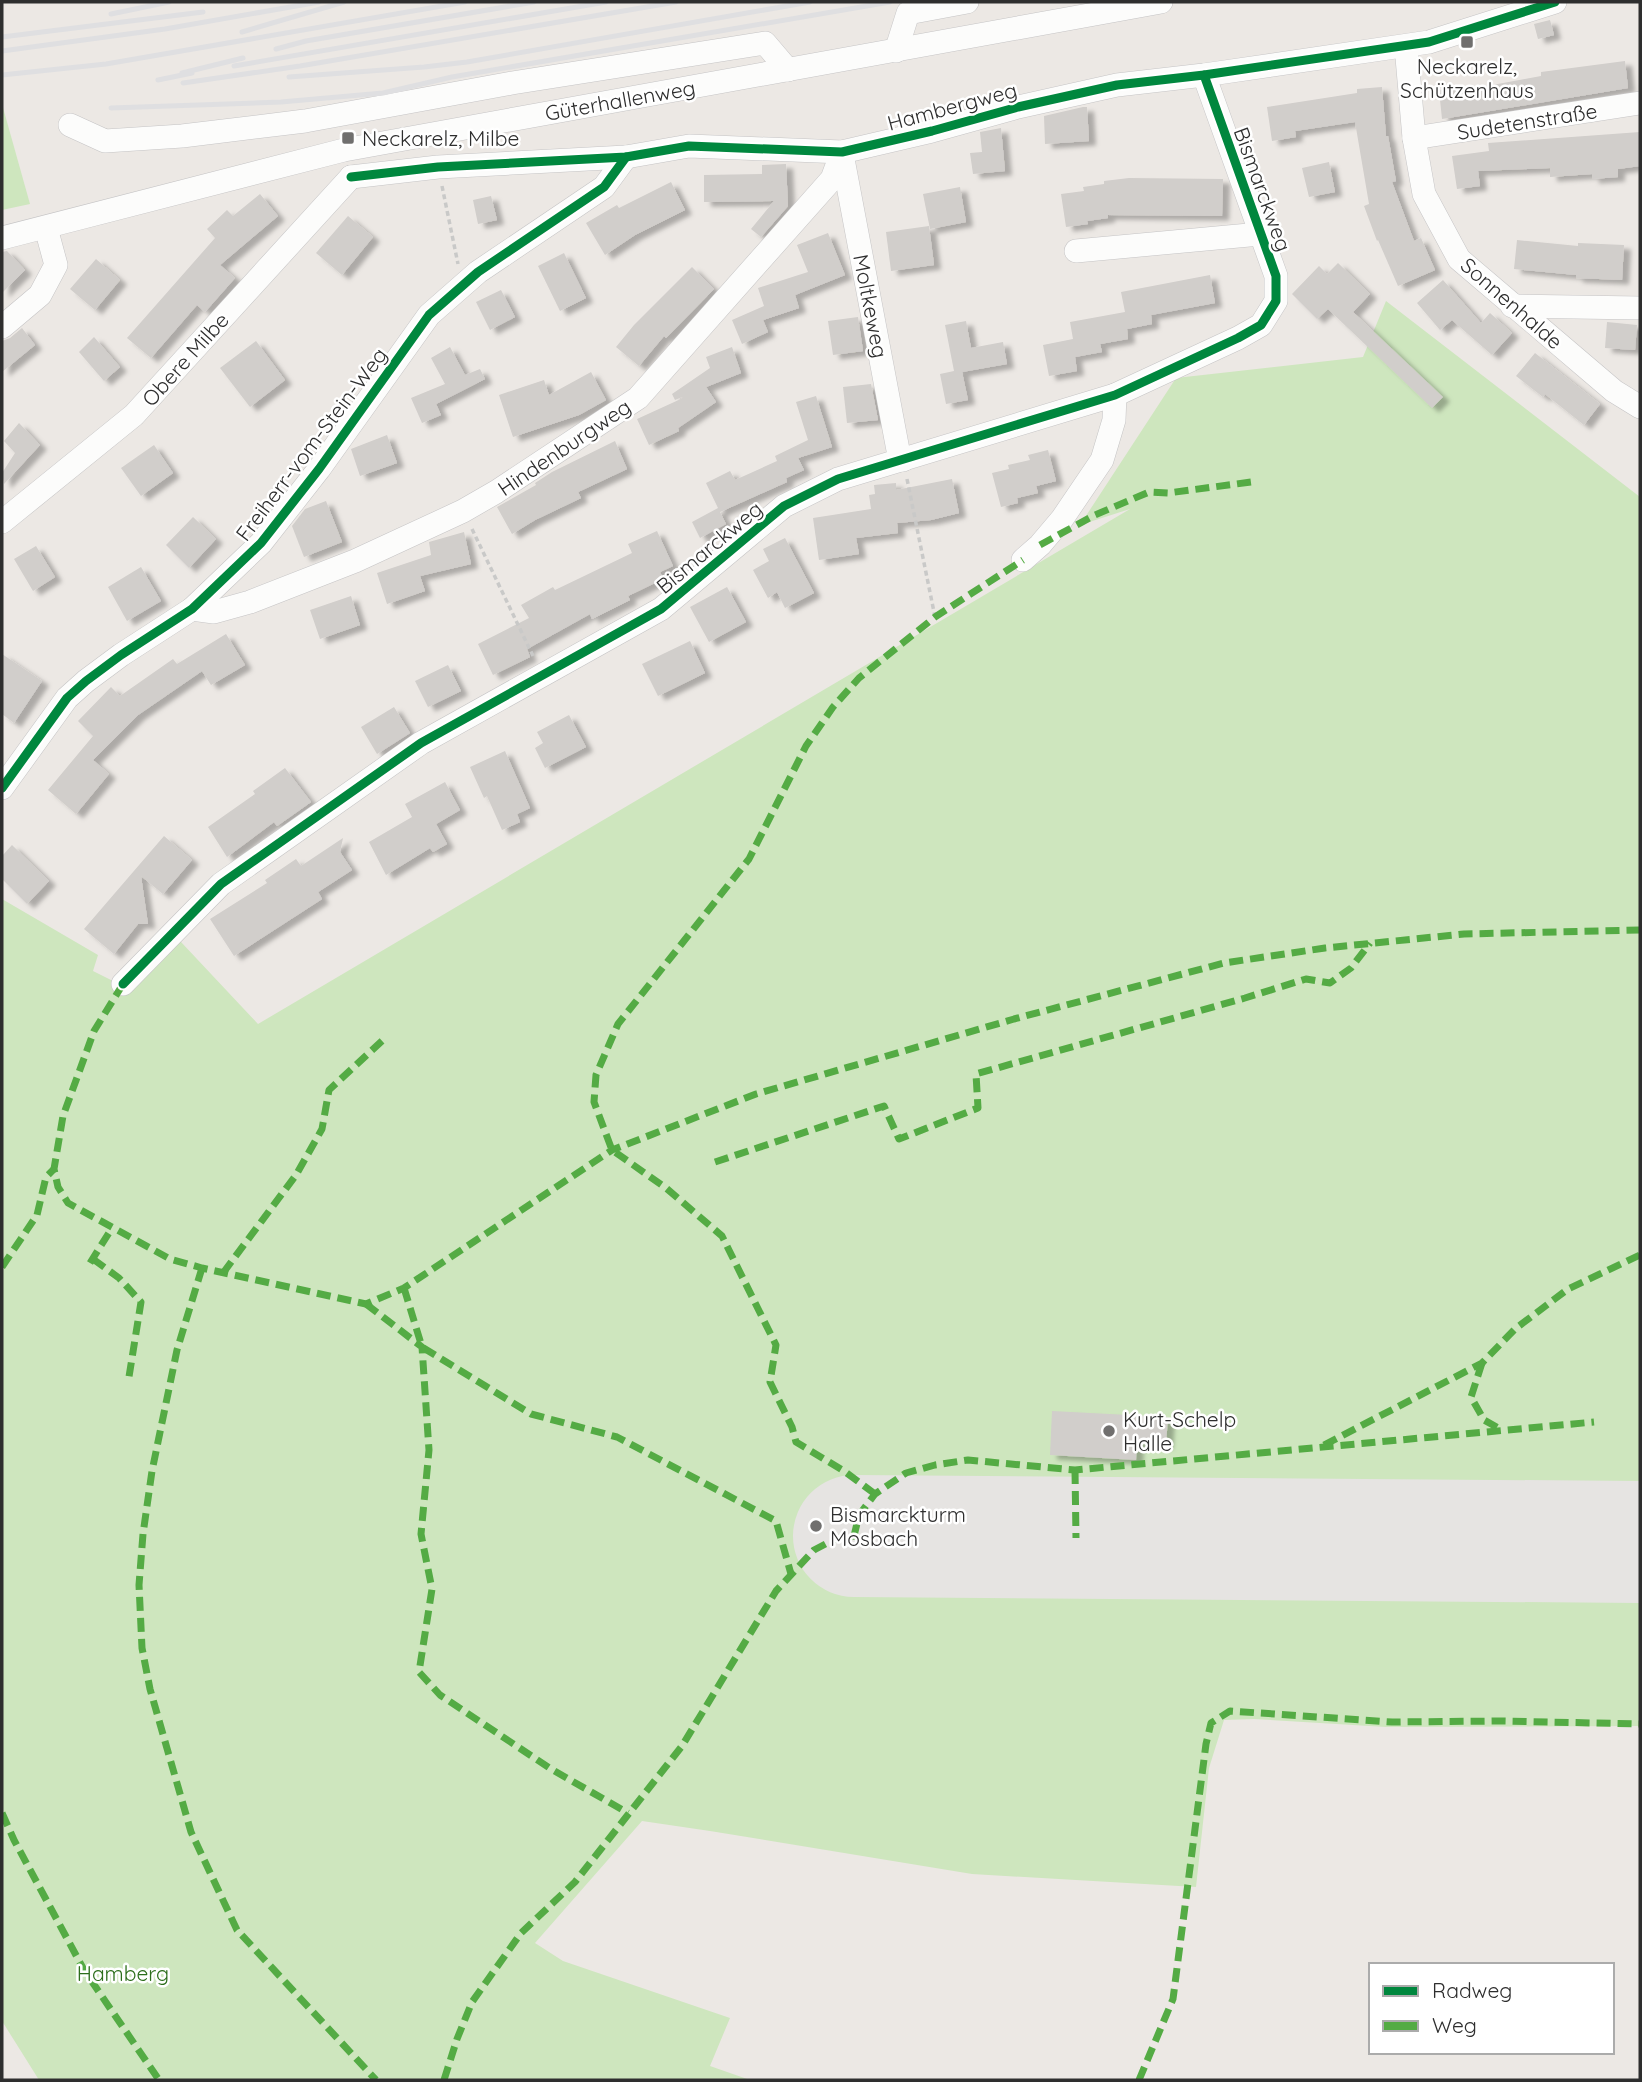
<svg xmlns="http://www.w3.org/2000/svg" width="1642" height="2082" font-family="Quicksand,sans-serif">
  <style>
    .green { fill: #cee6be }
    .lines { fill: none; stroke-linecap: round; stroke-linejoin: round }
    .runway { stroke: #e6e4e2; stroke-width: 122 }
    .building { fill: #d1cecb; filter: url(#shadow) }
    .minor-casing { stroke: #c5c4c5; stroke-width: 24 }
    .path { stroke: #c9c9c8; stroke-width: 3.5; stroke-dasharray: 5 3.5; stroke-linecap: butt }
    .minor { stroke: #fcfcfb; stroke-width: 23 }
    .rail { stroke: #dfdfe1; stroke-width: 5 }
    .quiet { stroke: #54ab44; stroke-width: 7; stroke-dasharray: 14 7; stroke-linecap: butt }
    .cycleway-casing { stroke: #fff; stroke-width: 13 }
    .cycleway { stroke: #00873e; stroke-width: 9 }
    .poi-dot { fill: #706f6e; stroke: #fff; stroke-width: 2.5 }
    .labels { text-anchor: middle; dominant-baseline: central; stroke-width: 5; stroke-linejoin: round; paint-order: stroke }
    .poi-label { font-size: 21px; fill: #2e2e2e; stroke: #fff; text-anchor: start }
    .street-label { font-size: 21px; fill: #2e2e2e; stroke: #fff }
    .park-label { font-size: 21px; fill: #2c6e1b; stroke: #fff }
  </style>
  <defs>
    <filter id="shadow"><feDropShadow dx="7" dy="4.5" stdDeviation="2" flood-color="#0004"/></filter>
  </defs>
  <rect width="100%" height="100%" fill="#ece8e4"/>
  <!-- green -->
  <g class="green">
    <polygon points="2,104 30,204 2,210"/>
    <polygon points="1386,301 1640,497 1640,1726 1386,1727 1254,1719 1224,1720 1209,1768 1196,1887 972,1874 710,1831 642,1821 535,1943 563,1961 730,2018 710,2066 750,2080 39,2080 2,2021 2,899 98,955 93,971 115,982 166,926 258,1024 1130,509 1080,525 1176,378 1363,357"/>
  </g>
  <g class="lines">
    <!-- runway -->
    <polyline class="runway" points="854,1536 1640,1542"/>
  </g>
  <!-- building -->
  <g class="building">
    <polygon points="1550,20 1554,35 1538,39 1534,24"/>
    <polygon points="1625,61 1628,88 1442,119 1439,90 1487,86 1541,76 1541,72"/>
    <polygon points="1382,87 1386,136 1388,136 1396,181 1392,182 1414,241 1421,238 1435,270 1398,286 1378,240 1377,241 1364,206 1369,204 1355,122 1295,131 1296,137 1272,141 1267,107 1357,93 1357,89"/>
    <polygon points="1083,107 1087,107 1089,141 1045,144 1044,116"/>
    <polygon points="1001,128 1005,171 973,174 970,153 982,152 980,132"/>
    <polygon points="1640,132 1640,166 1618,169 1618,177 1592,179 1592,174 1550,177 1550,168 1478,171 1480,186 1457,189 1452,156 1489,151 1488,143"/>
    <polygon points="1329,162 1335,192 1309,197 1302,168"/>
    <polygon points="786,164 788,206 761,237 751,229 774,201 704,202 704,175 762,174 762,165"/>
    <polygon points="1129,178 1223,179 1222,216 1108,215 1108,218 1087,221 1088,224 1066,227 1061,194 1084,191 1083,187 1104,184 1104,181"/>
    <polygon points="671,182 685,210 635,235 605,255 586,223 617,205 619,208"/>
    <polygon points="960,187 966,222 930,229 923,194"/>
    <polygon points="260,194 278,216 220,265 235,278 205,312 197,305 151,358 127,338 215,238 207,229 227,210 233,216"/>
    <polygon points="491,196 497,220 478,224 473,200"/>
    <polygon points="348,216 373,237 342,275 316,253"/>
    <polygon points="929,226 934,265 891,271 886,232"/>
    <polygon points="828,233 845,275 795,295 799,308 763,320 768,332 742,344 732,320 764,306 758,288 808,272 797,245"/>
    <polygon points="1517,240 1578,246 1578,243 1624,245 1622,280 1576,278 1576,275 1514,269"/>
    <polygon points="7,251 25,270 2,293 2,252"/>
    <polygon points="564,253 586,298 560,311 538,266"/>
    <polygon points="96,259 120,280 95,310 70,289"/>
    <polygon points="1338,263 1370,294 1353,312 1443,397 1432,408 1328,309 1317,319 1292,294 1319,266 1327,274"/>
    <polygon points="692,267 714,289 666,338 664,336 639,366 616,347 634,325"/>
    <polygon points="1210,275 1215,303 1151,315 1152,324 1127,329 1128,339 1100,344 1102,352 1075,357 1077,371 1049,376 1043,345 1073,339 1070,322 1125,312 1121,292"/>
    <polygon points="1443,280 1481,323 1490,313 1512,333 1492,355 1452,320 1440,330 1417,303"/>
    <polygon points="501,290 515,317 490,330 476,302"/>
    <polygon points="858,317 863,351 833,355 828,321"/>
    <polygon points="966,321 971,348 1003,342 1007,364 962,372 968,400 946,404 940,374 954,371 945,325"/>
    <polygon points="1607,322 1637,325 1635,350 1605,348"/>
    <polygon points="22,328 35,345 2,372 2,341 10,338"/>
    <polygon points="94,337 120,367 104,381 79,352"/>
    <polygon points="256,341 285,380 250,407 220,368"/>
    <polygon points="450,347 465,375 480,369 485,379 436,404 441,415 422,423 411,398 445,384 431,358"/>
    <polygon points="732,347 741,373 706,387 716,402 678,428 679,431 649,445 637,419 683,398 682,397 675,400 672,394 710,368 706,357"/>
    <polygon points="1535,353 1600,404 1584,425 1545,394 1543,397 1516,376"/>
    <polygon points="591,372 606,400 579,415 513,437 499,395 544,380 549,395"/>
    <polygon points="871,384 878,420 847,423 843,387"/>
    <polygon points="816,396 832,447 798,458 804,470 786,478 787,482 720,512 726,524 700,538 692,522 718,508 706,483 730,471 735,480 777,461 775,456 808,440 796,402"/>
    <polygon points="19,423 40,445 4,484 2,473 15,453 4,441"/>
    <polygon points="387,435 397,463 360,476 351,449"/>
    <polygon points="615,441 627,469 578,492 581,498 535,520 512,534 497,507 536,485 535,483 552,472"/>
    <polygon points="154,445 173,473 141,496 121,468"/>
    <polygon points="1048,450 1056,481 1036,486 1038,493 1017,498 1018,503 1001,507 992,473 1009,469 1008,465 1030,460 1028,455"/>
    <polygon points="952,479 959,513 931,520 897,523 898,533 856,538 859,554 819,560 813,518 871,509 869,495 875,494 874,485 896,483 896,490"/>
    <polygon points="326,501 342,542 304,557 292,526 305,509"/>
    <polygon points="193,517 216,539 189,568 166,545"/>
    <polygon points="657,531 673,566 660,572 663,579 628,596 630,600 592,619 590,614 527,649 530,657 493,675 478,644 529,618 521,605 553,587 555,590 632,553 628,544"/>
    <polygon points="464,532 471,564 420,576 425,591 387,604 377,573 431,555 429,542"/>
    <polygon points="785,538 814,593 785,608 777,592 768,598 753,570 769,561 763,549"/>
    <polygon points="36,546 55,577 33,591 14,559"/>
    <polygon points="141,567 161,601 127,621 108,587"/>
    <polygon points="727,587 746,622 709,642 690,607"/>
    <polygon points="351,596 360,625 320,639 310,610"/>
    <polygon points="226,634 245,665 211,685 202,671 138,715 93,760 109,774 76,814 48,790 93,736 78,721 111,687 120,696 173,659 177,664"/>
    <polygon points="690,641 705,673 658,696 642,664"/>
    <polygon points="2,654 42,681 14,723 2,714"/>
    <polygon points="448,665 461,691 428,707 415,681"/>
    <polygon points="394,707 410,733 377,754 361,727"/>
    <polygon points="569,715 586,747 545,768 535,748 543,743 537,732"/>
    <polygon points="505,751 530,808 517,814 520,822 502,830 487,796 484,798 470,767"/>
    <polygon points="285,768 311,802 277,826 274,822 227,857 208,827 255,794 253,791"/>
    <polygon points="445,782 460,810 436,824 447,844 433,852 430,848 386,875 369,842 412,817 405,804"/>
    <polygon points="164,836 192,860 163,894 141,876 148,924 138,924 114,954 84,929"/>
    <polygon points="343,838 340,852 352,870 318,892 322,899 234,956 210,919 267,883 265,880 296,859 301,866"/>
    <polygon points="12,845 49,881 27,904 2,879 2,856"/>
    <polygon points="1052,1411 1168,1417 1166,1445 1137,1444 1136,1460 1050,1455"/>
  </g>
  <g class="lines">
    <!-- minor casing -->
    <g class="minor-casing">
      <g id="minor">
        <polyline points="1406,46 1414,138 1424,194 1459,259 1614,391 1640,407"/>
        <polyline points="896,51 908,13 967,2"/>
        <polyline points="70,125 105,141 182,136 305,121 512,83 765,43 788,70"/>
        <polyline points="1414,138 1640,103"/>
        <polyline points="842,154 898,450 903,460"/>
        <polyline points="351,177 438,167 626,157 689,146 842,152 932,131 1018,107 1117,85 1204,75 1429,42 1555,2"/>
        <polyline points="2,238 344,150 1161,2"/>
        <polyline points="1076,251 1260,234"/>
        <polyline points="1512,306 1640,308"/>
        <polyline points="2,327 40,295 56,265 46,228"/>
        <polyline points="2,522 134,415 351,177"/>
        <polyline points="1023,560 1040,545 1062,519 1102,460 1114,420 1115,395"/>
        <polyline points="192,609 214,612 250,602 355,561 463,511 496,492 638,398 832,179 842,152"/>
        <polyline points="2,788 67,698 86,681 121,655 192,609 261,543 319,469 429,315 478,272 604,187 626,157"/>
        <polyline points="123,984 221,884 421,743 661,609 784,506 838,479 1115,395 1238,338 1261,325 1276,301 1276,276 1204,75"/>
      </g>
    </g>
    <!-- path -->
    <g class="path">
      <polyline points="442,186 458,264"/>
      <polyline points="907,479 935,617"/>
      <polyline points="472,529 534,658"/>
    </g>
    <!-- minor -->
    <use href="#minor" class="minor"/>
    <!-- rail -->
    <g class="rail">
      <polyline points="111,14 169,2"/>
      <polyline points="242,32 344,2"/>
      <polyline points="2,37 203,12"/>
      <polyline points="276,49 306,41 534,2"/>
      <polyline points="2,51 165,29 319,2"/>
      <polyline points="234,66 606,2"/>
      <polyline points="182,73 243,58"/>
      <polyline points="2,75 106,64 465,2"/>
      <polyline points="289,77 424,67 467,62 810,2"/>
      <polyline points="158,80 192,73"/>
      <polyline points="183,83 300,66 676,2"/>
      <polyline points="111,108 281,102 383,93 452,77 890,2"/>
    </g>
    <!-- quiet -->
    <g class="quiet">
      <polyline points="1040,545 1095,515 1149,492 1168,493 1251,482"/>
      <polyline points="123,984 94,1031 63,1116 54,1169 58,1187 68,1203 170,1259 202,1268 366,1304 404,1288 612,1150 756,1094 1014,1019 1224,963 1325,948 1464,934 1640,930"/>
      <polyline points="715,1162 884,1106 899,1139 978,1108 976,1074 1245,998 1306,979 1330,983 1351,968 1370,943"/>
      <polyline points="93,1259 119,1278 141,1302 128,1383"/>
      <polyline points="90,1263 112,1228"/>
      <polyline points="2,1267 37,1215 46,1177 54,1169"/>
      <polyline points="202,1268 177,1350 152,1471 143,1534 139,1585 142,1648 150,1689 191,1832 237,1930 376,2080"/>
      <polyline points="223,1273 296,1175 322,1129 329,1090 384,1039"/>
      <polyline points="404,1288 422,1347 531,1414 617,1437 776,1521 791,1574"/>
      <polyline points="366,1304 422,1347 429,1450 421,1534 432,1589 419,1672 440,1695 551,1769 628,1813"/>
      <polyline points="1482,1363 1471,1397 1484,1420 1502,1430"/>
      <polyline points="1324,1445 1482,1363 1515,1329 1568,1289 1640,1255"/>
      <polyline points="1075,1470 1076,1538"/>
      <polyline points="875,1494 844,1471 796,1442 792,1427 770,1382 776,1345 722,1236 666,1188 612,1150 594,1102 596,1075 618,1024 749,859 806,746 833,707 859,678 935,617 1023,560"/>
      <polyline points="2,1813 14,1840 84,1970 159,2080"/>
      <polyline points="444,2080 457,2039 472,2002 521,1933 575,1882 682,1746 776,1591 814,1550 835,1539 854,1536 859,1515 875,1494 906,1473 935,1465 968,1460 1075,1470 1594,1422"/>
      <polyline points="1139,2080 1173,1999 1206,1744 1211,1723 1230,1711 1392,1722 1501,1721 1640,1724"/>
    </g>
    <!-- cycleway casing -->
    <g class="cycleway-casing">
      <g id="cycleway">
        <polyline points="351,177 438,167 626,157 689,146 842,152 932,131 1018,107 1117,85 1204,75 1429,42 1555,2"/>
        <polyline points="2,788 67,698 86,681 121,655 192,609 261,543 319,469 429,315 478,272 604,187 626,157"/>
        <polyline points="123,984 221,884 421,743 661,609 784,506 838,479 1115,395 1238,338 1261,325 1276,301 1276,276 1204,75"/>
      </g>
    </g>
    <!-- cycleway -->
    <use href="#cycleway" class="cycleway"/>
  </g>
  <!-- markers -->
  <g class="poi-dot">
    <rect x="1460" y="35" width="14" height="14" rx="3.5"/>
    <rect x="341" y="131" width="14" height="14" rx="3.5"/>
    <circle cx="1109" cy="1431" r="7"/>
    <circle cx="816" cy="1526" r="7"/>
  </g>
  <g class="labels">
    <!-- poi labels -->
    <g class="poi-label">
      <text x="1467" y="66" text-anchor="middle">Neckarelz,<tspan x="1467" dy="24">Schützenhaus</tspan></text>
      <text x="362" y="138">Neckarelz, Milbe</text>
      <text x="1123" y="1419">Kurt-Schelp<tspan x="1123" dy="24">Halle</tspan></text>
      <text x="830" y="1514">Bismarckturm<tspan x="830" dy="24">Mosbach</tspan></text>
    </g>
    <!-- street labels -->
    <g class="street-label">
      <text transform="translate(620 100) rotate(-10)">Güterhallenweg</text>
      <text transform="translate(952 106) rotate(-15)">Hambergweg</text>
      <text transform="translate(1527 121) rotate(-9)">Sudetenstraße</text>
      <text transform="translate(1263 189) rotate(70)">Bismarckweg</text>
      <text transform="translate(1512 303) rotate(41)">Sonnenhalde</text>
      <text transform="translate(871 306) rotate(79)">Moltkeweg</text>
      <text transform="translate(185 359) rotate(-48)">Obere Milbe</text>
      <text transform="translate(311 444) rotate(-53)">Freiherr-vom-Stein-Weg</text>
      <text transform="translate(564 447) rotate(-34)">Hindenburgweg</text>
      <text transform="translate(709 547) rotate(-40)">Bismarckweg</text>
    </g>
    <!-- park labels -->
    <g class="park-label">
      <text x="123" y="1973">Hamberg</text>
    </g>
  </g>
  <!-- border -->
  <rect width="1642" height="2082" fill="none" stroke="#2e2e2e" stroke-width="7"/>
  <!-- legend -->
  <rect x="1369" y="1963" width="245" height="91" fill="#ffffff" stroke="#ababab" stroke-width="2"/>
  <rect x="1383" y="1986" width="35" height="10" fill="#00873e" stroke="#ababab" stroke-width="2"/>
  <text x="1432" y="1998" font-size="21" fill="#2e2e2e">Radweg</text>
  <rect x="1383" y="2021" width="35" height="10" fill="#54ab44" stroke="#ababab" stroke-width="2"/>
  <text x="1432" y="2033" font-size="21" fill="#2e2e2e">Weg</text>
</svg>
